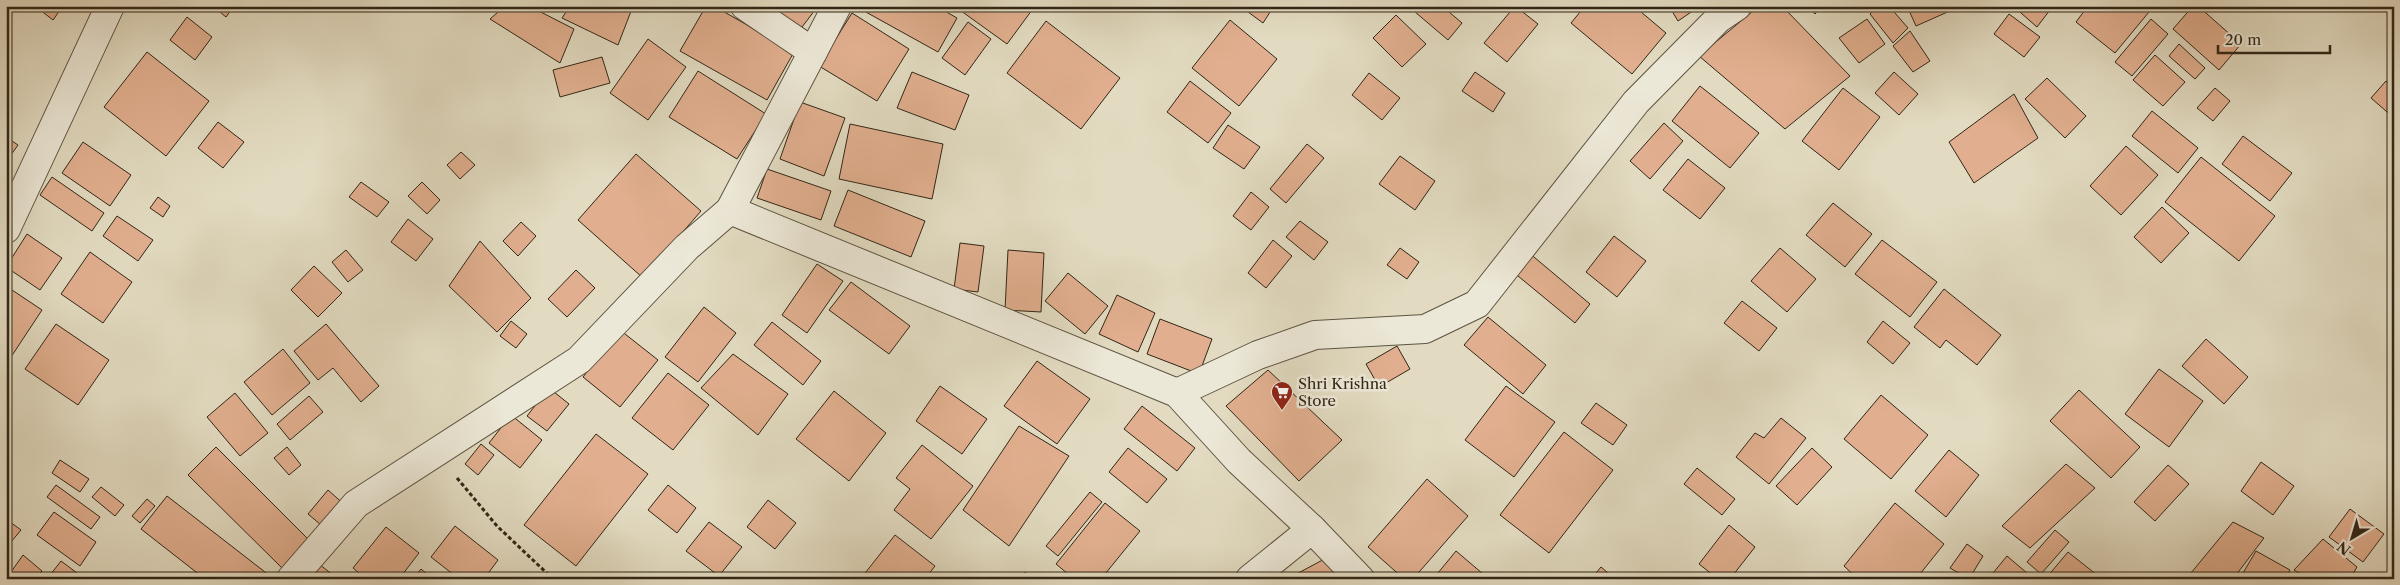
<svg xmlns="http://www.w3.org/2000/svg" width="2400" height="585" font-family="'Libre Caslon Text',serif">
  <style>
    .building { fill: #e1af8f; stroke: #312617 }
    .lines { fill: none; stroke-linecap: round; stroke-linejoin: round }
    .minor-casing { stroke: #5d5342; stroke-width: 30 }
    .path { stroke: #312617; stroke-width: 3; stroke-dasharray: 4 2.5; stroke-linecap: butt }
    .minor { stroke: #ece8d7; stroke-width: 28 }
    .labels { text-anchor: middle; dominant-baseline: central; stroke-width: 5; stroke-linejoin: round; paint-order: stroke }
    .poi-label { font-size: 15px; fill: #312617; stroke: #ece8d7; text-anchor: start }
  </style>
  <rect width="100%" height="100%" fill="#e2dbc1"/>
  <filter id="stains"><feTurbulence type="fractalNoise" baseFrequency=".004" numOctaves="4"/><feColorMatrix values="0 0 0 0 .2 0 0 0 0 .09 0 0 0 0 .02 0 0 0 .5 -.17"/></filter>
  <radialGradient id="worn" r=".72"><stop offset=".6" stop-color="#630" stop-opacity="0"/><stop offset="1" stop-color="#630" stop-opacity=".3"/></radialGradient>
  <!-- building -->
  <g class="building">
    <polygon points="35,6 63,6 53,20"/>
    <polygon points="216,6 234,6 226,17 215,8"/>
    <polygon points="505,6 529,6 574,29 560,63 490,19"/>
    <polygon points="570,6 633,6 618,45 562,18"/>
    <polygon points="706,6 714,6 794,52 767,100 680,51"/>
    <polygon points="768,6 818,6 799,31"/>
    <polygon points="855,6 936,6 957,18 938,52"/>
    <polygon points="958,6 1035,6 1007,44 957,8"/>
    <polygon points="1240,6 1274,6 1263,23"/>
    <polygon points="1327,6 1337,6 1332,11"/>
    <polygon points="1408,6 1442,6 1462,23 1448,40"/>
    <polygon points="1515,6 1538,24 1507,62 1484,43"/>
    <polygon points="1585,6 1634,6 1666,33 1632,74 1571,23"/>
    <polygon points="1669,6 1700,6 1678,21"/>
    <polygon points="1759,6 1782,6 1850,76 1785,129 1699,56"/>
    <polygon points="1807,6 1822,6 1815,14"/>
    <polygon points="1878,6 1889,6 1908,28 1893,43 1870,14"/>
    <polygon points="1907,6 1961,6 1916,26"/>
    <polygon points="2013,6 2053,6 2037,27"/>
    <polygon points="2088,6 2142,6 2149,12 2115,53 2076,22"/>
    <polygon points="2193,6 2198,6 2241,44 2219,70 2173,29"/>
    <polygon points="852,13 909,49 877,101 819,66"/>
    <polygon points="2009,14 2040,37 2024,57 1994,34"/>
    <polygon points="1396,15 1426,44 1402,67 1373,38"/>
    <polygon points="187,17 212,37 195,60 170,40"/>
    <polygon points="1867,19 1885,44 1859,63 1839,38"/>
    <polygon points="2151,19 2168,34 2132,76 2115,62"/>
    <polygon points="1230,20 1277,59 1239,106 1192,68"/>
    <polygon points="1046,21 1120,78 1081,129 1007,73"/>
    <polygon points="968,22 991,39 965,75 942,58"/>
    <polygon points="1910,31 1930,61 1913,72 1893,46"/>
    <polygon points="648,39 686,67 648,120 610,93"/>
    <polygon points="2179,44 2205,68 2195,79 2169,56"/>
    <polygon points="147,52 209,101 166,156 104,107"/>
    <polygon points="2155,55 2185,82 2163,106 2133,80"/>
    <polygon points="602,57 610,83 560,97 553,70"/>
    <polygon points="698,71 766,114 737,159 669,117"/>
    <polygon points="912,72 969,95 955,130 897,108"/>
    <polygon points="1475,72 1505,93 1493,112 1462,91"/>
    <polygon points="1894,72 1918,94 1899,115 1875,93"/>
    <polygon points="1369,73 1400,98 1382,120 1352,95"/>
    <polygon points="2047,78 2086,116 2065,138 2025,99"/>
    <polygon points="1190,81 1231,113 1208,143 1167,112"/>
    <polygon points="2386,81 2394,88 2394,118 2371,98"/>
    <polygon points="1700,86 1759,133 1730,168 1672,121"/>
    <polygon points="1843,88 1880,117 1839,170 1802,141"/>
    <polygon points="2215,88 2230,101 2213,121 2197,108"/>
    <polygon points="2014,94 2038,138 1974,183 1949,142"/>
    <polygon points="800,102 845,118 824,176 780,159"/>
    <polygon points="2152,111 2198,148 2178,173 2132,136"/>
    <polygon points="218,122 244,142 223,168 198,148"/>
    <polygon points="1664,123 1683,141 1650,179 1630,161"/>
    <polygon points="850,124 943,144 932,199 839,179"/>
    <polygon points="1228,125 1260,147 1244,169 1213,148"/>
    <polygon points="2243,136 2292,173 2270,201 2222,164"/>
    <polygon points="6,137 18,145 6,162"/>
    <polygon points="83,142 131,175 110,206 62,173"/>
    <polygon points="1307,144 1324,158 1286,203 1270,189"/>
    <polygon points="2126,146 2158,175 2121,215 2090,186"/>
    <polygon points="461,152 475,165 460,179 447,165"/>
    <polygon points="636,154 701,211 643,278 578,220"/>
    <polygon points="1400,156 1435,181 1415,210 1379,184"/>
    <polygon points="2201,157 2275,216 2239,261 2165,202"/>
    <polygon points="1688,159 1725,188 1700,219 1663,190"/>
    <polygon points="767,169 831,191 821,220 757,198"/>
    <polygon points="52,177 104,213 92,231 40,195"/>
    <polygon points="361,182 389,202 377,217 349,197"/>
    <polygon points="422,182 440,200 427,214 408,196"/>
    <polygon points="848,190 925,221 911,257 834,226"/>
    <polygon points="1251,192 1269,207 1251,230 1233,216"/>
    <polygon points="158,197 170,206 163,217 150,208"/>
    <polygon points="1833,203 1872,234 1845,267 1806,235"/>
    <polygon points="2162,207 2189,233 2161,263 2134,237"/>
    <polygon points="117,216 153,240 138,261 103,236"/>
    <polygon points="408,219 433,239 416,261 391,242"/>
    <polygon points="1300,221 1328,242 1314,260 1286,237"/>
    <polygon points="521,222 536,236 518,256 503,241"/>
    <polygon points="27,234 62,258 40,290 6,267"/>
    <polygon points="1614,236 1646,261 1617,297 1586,272"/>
    <polygon points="1273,240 1292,256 1266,288 1248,273"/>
    <polygon points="1882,240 1937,282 1910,317 1855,274"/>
    <polygon points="480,241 531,298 497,332 449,286"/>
    <polygon points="960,243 984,246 978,292 954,289"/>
    <polygon points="1400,248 1419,262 1407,279 1387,265"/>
    <polygon points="1780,248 1816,279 1787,312 1751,281"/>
    <polygon points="346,250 363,270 348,282 332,262"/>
    <polygon points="1008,250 1044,253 1041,312 1005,310"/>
    <polygon points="90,252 132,282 103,323 61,294"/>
    <polygon points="1528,252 1590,304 1575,323 1512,271"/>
    <polygon points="817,264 843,281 807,333 782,315"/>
    <polygon points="314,266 342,293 318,317 291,290"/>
    <polygon points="576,270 595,288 567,317 548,299"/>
    <polygon points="1068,273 1108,306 1085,334 1045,301"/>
    <polygon points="851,282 910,326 889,354 829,310"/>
    <polygon points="1944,289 2001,335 1977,365 1946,340 1940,348 1914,327"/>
    <polygon points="12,290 42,310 11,357 6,354 6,299"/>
    <polygon points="1117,295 1155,313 1138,352 1099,334"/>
    <polygon points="1742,301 1777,328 1759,351 1724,323"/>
    <polygon points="704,307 736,333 698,382 665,357"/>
    <polygon points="1488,317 1546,365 1523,394 1464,345"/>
    <polygon points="1160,319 1212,339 1199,374 1147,354"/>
    <polygon points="511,321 527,334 516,348 500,336"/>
    <polygon points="1883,321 1910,343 1893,364 1867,342"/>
    <polygon points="772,322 821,361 803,385 754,345"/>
    <polygon points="56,324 109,360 78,405 25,369"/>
    <polygon points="326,324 379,386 361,402 333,368 318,380 294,351"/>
    <polygon points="620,330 658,360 620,407 583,377"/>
    <polygon points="2206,339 2248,377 2224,404 2182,366"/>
    <polygon points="1397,346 1410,369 1379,387 1366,364"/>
    <polygon points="283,349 310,383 272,415 244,382"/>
    <polygon points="733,354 788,394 758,435 701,388"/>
    <polygon points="1037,361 1090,399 1057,444 1004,406"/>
    <polygon points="2159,369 2203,401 2169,447 2125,414"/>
    <polygon points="1268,370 1342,440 1299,481 1226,406"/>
    <polygon points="668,373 709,405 673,450 632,418"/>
    <polygon points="940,386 987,419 962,454 916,421"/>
    <polygon points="1506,386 1555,422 1514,477 1465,440"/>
    <polygon points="549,388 569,404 547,431 527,416"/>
    <polygon points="2079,390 2140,447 2111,478 2050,421"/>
    <polygon points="834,391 886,433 849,481 796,439"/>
    <polygon points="235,393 268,433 240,456 207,417"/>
    <polygon points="1881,395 1928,435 1891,479 1844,439"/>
    <polygon points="309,396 323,412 290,440 277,424"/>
    <polygon points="1596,403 1627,425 1613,445 1581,423"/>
    <polygon points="1142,406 1195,448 1177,471 1124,429"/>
    <polygon points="511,415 542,440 520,468 489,443"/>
    <polygon points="1781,418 1806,438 1769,484 1736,457 1755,433 1764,438"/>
    <polygon points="1019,426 1069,456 1009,546 963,510"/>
    <polygon points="1564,432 1613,470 1549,553 1500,515"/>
    <polygon points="596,434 648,474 576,566 524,525"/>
    <polygon points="481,444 494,455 478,475 465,464"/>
    <polygon points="922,445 973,486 931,539 894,510 910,489 896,478"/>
    <polygon points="216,447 309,540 282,568 188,475"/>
    <polygon points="287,447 301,465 289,475 274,458"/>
    <polygon points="1128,448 1167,479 1147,503 1109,472"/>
    <polygon points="1812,448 1832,467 1797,505 1776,486"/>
    <polygon points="1949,450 1979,475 1946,517 1915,491"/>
    <polygon points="60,460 89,479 80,492 52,473"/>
    <polygon points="2261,462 2294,486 2273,515 2241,491"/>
    <polygon points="2066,464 2095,488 2030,548 2002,526"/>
    <polygon points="2168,465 2189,484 2155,521 2134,502"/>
    <polygon points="1697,468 1735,499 1722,515 1684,484"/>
    <polygon points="1427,479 1468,516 1413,579 1404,579 1368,547"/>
    <polygon points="56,485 100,517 91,529 47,497"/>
    <polygon points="668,485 696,508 677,533 648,510"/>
    <polygon points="101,487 124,505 115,516 92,497"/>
    <polygon points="328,490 347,507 327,530 308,514"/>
    <polygon points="1090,492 1102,502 1058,556 1046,546"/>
    <polygon points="167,496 274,579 205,579 141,529"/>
    <polygon points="147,499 155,506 140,523 132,516"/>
    <polygon points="768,500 796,523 775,549 747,527"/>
    <polygon points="1105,503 1140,531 1101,579 1074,579 1056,564"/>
    <polygon points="1895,503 1944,544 1916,579 1858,579 1844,566"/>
    <polygon points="2350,509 2384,534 2363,562 2329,537"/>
    <polygon points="54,512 96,542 80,566 37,535"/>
    <polygon points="6,519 21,530 6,548"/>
    <polygon points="709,522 742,547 719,576 686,551"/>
    <polygon points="2233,522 2264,538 2233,579 2186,579"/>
    <polygon points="1729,525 1755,547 1730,579 1718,579 1699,564"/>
    <polygon points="455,526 498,560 484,579 459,579 431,557"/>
    <polygon points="386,527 419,553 399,579 366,579 353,568"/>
    <polygon points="2055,530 2069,542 2041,574 2027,562"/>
    <polygon points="895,535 935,566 925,579 864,579 862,577"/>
    <polygon points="2323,539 2357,567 2350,579 2309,579 2294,570"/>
    <polygon points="1967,544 1983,556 1969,579 1950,568"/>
    <polygon points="1456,551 1489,579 1433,579"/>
    <polygon points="2256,551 2290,570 2285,579 2251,579 2243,573"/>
    <polygon points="2068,552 2102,579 2049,579 2047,577"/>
    <polygon points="23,555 42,571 36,579 6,579"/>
    <polygon points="1332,555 1343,574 1333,579 1287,579"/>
    <polygon points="2007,556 2027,573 2022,579 1988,579"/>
    <polygon points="61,561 77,573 73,579 47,579"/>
    <polygon points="319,564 338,579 308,579"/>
    <polygon points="1601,567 1615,579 1591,579"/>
    <polygon points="421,569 433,579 413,579"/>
    <polygon points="1025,572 1033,579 1019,579"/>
  </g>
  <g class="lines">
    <!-- minor casing -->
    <g class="minor-casing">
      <g id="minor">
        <polyline points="745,6 813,52"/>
        <polyline points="730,210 837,6"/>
        <polyline points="6,229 110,6"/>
        <polyline points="1177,393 1258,355 1315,335 1425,329 1477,304 1636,102 1719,18 1737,6"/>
        <polyline points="291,579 356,504 579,360 687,247 730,210 1177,393 1239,461 1312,529 1360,579"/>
        <polyline points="1250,579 1312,529"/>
      </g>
    </g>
    <!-- path -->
    <polyline class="path" points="457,478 497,526 553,579"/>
    <!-- minor -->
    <use href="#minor" class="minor"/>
  </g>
  <!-- icons -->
  <defs>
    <g id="supermarket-pin" transform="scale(1.125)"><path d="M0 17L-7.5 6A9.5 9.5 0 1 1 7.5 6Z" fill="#8f2418" stroke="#ece8d7"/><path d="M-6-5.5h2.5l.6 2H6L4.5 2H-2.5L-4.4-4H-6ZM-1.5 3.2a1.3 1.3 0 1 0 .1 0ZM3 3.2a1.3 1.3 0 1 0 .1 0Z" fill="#fff"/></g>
  </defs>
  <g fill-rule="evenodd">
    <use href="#supermarket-pin" x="1282" y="392"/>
  </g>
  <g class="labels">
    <!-- poi labels -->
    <g class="poi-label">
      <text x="1298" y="383">Shri Krishna<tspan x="1298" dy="17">Store</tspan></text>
    </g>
  </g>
  <!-- margin -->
  <rect width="2400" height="585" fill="none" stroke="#e2dbc1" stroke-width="25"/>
  <rect x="8" y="8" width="2385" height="570" fill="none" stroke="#312617" stroke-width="2.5"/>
  <rect x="12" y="12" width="2375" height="560" fill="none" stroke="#312617"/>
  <!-- north arrow -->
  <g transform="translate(2352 538) rotate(218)" stroke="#ece8d7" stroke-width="4" paint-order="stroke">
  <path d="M0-4L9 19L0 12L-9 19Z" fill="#312617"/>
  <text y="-8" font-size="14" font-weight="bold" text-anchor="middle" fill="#312617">N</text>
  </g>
  <!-- scale -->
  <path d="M2218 45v8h112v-8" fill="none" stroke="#312617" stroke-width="2.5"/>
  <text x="2225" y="45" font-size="15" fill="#312617" stroke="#ece8d7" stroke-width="4" paint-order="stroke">20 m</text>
  <rect width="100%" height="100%" filter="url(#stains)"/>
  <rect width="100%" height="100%" fill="url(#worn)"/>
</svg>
